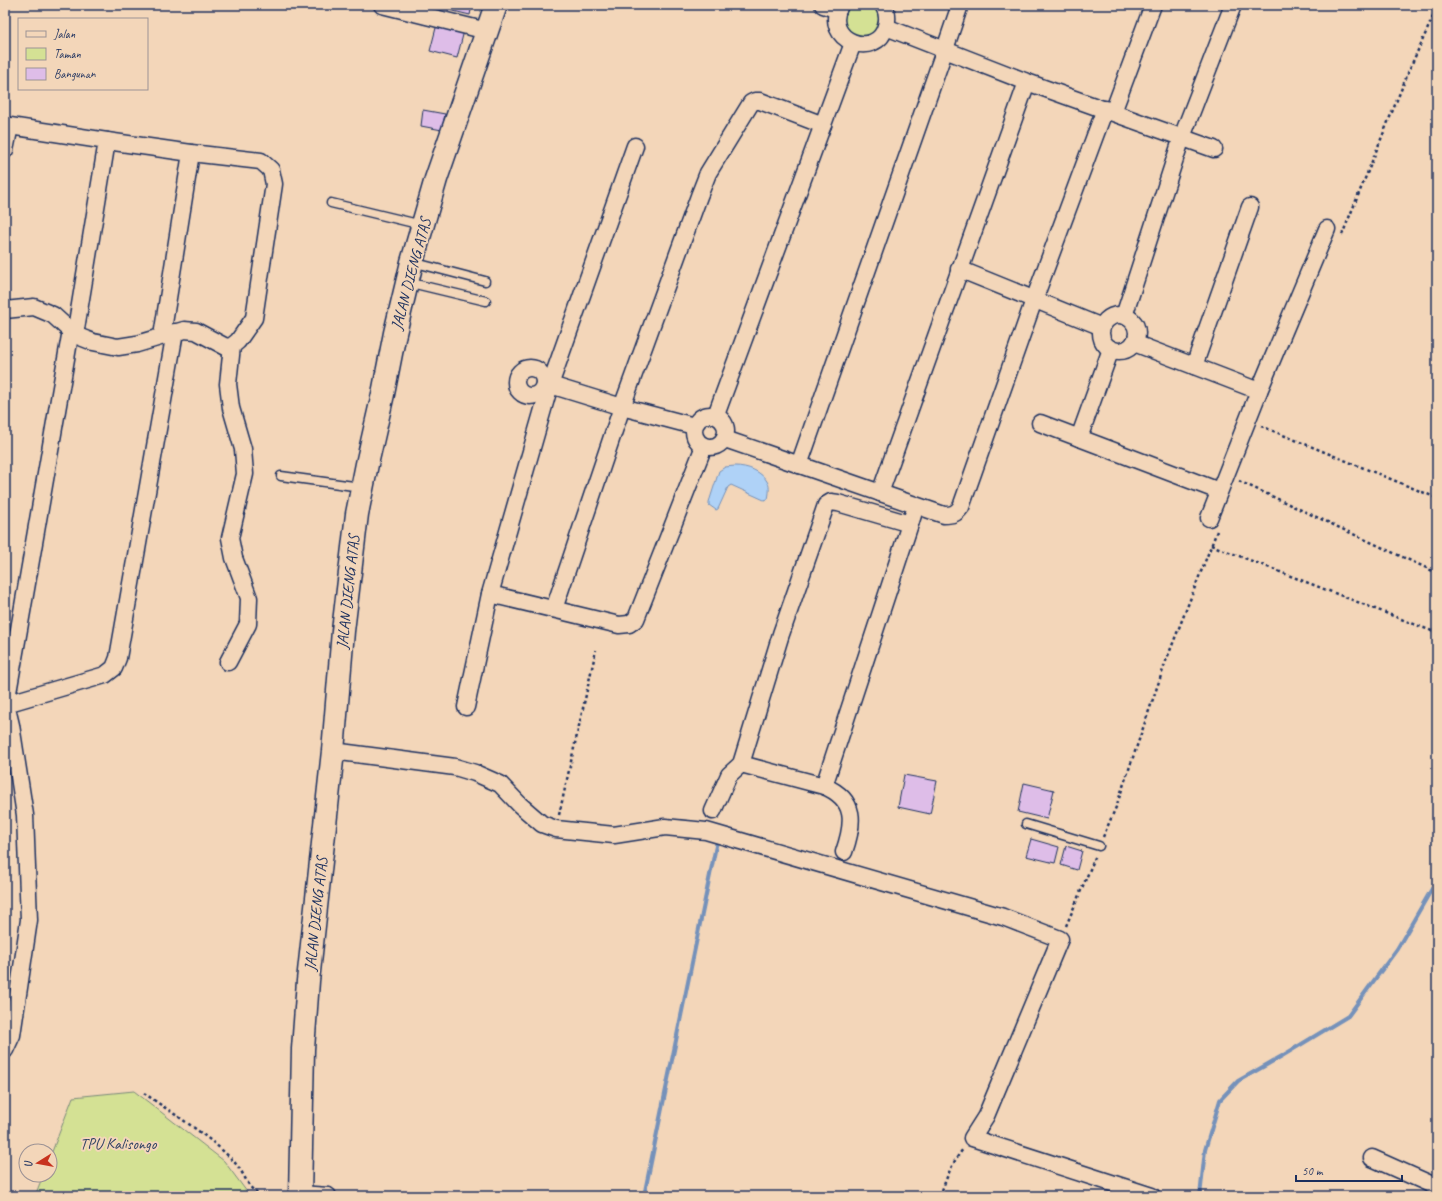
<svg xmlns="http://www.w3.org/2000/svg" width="1442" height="1201" font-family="Caveat,sans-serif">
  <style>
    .green { fill: #d4e194; stroke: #788879 }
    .water { fill: #afd2f7; stroke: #7491ba }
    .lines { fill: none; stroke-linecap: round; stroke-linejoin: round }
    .stream { stroke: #7491ba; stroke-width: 4 }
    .building { fill: #debde8; stroke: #1b2f5e }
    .lane-casing { stroke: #1b2f5e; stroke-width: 11 }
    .street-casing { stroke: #1b2f5e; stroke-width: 19 }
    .secondary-casing { stroke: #1b2f5e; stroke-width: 25 }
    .path { stroke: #1b2f5e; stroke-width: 2.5; stroke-dasharray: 3 3; stroke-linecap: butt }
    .lane { stroke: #f3d6b9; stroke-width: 8 }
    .street { stroke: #f3d6b9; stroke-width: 16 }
    .secondary { stroke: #f3d6b9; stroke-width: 22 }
    .labels { text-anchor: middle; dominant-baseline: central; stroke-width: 4; stroke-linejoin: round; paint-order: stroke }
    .street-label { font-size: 16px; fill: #1b2f5e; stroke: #f3d6b9 }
    .park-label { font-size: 16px; fill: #2e4163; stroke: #f3d6b9 }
  </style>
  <rect width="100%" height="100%" fill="#f3d6b9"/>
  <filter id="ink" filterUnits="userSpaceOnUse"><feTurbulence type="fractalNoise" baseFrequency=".025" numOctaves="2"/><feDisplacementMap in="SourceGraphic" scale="8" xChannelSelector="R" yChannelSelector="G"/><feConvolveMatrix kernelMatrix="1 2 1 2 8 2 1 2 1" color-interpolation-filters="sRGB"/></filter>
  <g filter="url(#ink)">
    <!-- green -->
    <g class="green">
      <path d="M851,5H872C898,28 850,54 844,22C843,15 846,9 851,5Z"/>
      <polygon points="134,1091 224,1161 250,1196 35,1196 43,1175 50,1175 50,1157 73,1097"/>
    </g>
    <!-- water -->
    <path class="water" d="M735,466C747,466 762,471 768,483C770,487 769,494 768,499L764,500L731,485L728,487L718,509L716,510L709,505V502L719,471L725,467Z"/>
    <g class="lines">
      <!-- stream -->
      <g class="stream">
        <polyline points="644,1196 717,841"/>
        <polyline points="1200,1196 1205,1150 1220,1100 1238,1081 1282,1056 1348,1016 1397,949 1437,880"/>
      </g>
    </g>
    <!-- building -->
    <g class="building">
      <polygon points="442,5 472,5 470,15 441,8"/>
      <polygon points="437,24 464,31 457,58 430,51"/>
      <polygon points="423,110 445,114 442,130 421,126"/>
      <polygon points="904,775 937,781 930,814 898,807"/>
      <polygon points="1024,783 1054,790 1047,819 1018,812"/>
      <polygon points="1031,839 1059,847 1055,863 1026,856"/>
      <polygon points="1066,846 1082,851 1077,870 1061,865"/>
    </g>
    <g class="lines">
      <!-- lane casing -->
      <g class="lane-casing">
        <g id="lane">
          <polyline points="331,203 422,225"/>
          <polyline points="412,262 485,281"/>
          <polyline points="407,282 486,301"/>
          <polyline points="281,476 361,487"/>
          <polyline points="1026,824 1099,846"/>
        </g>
      </g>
      <!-- street casing -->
      <g class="street-casing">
        <g id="street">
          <polyline points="382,5 487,31"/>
          <polyline points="823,5 838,10"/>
          <path d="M840,5C821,41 877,61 886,26C888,19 887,11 883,5"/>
          <polyline points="1027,82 1214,149"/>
          <polyline points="1113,112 1153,5"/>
          <polyline points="5,125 10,126 5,150"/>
          <polyline points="10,126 107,141 75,335"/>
          <polyline points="107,141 191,153 162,336"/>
          <polyline points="959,269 1102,327"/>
          <polyline points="5,310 34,307 53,315 75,335 93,342 118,347 137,344 184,330 196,331 226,347 232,346 238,341 254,318 274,184 271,170 261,161 191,153"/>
          <circle cx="1119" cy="333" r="18"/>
          <polyline points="1124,316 1182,137 1233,5"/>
          <polyline points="1134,343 1259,391"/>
          <polyline points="1194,366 1250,207"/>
          <circle cx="530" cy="382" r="14"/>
          <polyline points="544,383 622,407 694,426"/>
          <circle cx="710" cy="431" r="16"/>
          <polyline points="716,415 853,43"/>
          <polyline points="1040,423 1219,491"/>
          <polyline points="1079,438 1111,349"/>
          <path d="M725,439L944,515C952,515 956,514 961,507L1034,300L1105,109"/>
          <polyline points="799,465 945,49 960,5"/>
          <polyline points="880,493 1027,82 886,27"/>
          <polyline points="1209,518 1259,391 1327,229"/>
          <polyline points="490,594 619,625 629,624 636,619 704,446"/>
          <polyline points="554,609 622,407 699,196 708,173 751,103 755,101 760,101 823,125"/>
          <polyline points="228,662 248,624 249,598 234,558 230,538 245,474 243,449 231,408 228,384 232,346"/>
          <polyline points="5,705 6,704 71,330"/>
          <polyline points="466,707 490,594 550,385 635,146"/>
          <polyline points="333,751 455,767 475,773 500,784 520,805 542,824 556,829 614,835 665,827 706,831 1003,917 1060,939 986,1116 972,1138 1152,1196"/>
          <path d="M741,764L824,786C857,800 854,823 844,852"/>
          <polyline points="824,786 913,515"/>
          <polyline points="713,811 729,775 741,764 781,634 826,505 831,502 838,503 910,524"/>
          <polyline points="5,1050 12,1035 29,920 25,815 11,725 6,704 105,675 114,668 118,658 175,332"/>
          <polyline points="1372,1158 1437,1187"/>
          <polyline points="300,1194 328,1196"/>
        </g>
      </g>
      <!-- secondary casing -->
      <g class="secondary-casing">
        <polyline id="secondary" points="300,1196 303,1049 308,981 333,751 343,631 357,514 367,464 383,394 395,333 412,262 436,179 496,5"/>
      </g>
      <!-- path -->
      <g class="path">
        <polyline points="1342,235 1410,68 1437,8"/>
        <polyline points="1261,426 1437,498"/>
        <polyline points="1239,481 1437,573"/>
        <polyline points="1211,545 1437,633"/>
        <polyline points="559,815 596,650"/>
        <polyline points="1103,837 1116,807 1166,661 1217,531"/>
        <polyline points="1066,926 1096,855"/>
        <path d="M144,1093C173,1114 212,1137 236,1164C246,1175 249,1195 266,1196"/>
        <path d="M940,1196C946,1179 952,1162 964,1148"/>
      </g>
      <!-- lane -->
      <use href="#lane" class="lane"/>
      <!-- street -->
      <use href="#street" class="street"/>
      <!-- secondary -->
      <use href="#secondary" class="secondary"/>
    </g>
  </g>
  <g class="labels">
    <!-- street labels -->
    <g class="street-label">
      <text transform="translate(411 274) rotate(-75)">JALAN DIENG ATAS</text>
      <text transform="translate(348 592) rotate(-84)">JALAN DIENG ATAS</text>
      <text transform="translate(316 914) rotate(-84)">JALAN DIENG ATAS</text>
    </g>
    <!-- park labels -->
    <g class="park-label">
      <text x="118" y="1144">TPU Kalisongo</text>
    </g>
  </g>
  <!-- margin -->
  <rect width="1442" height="1201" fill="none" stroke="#f3d6b9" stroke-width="20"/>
  <rect x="10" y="10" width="1422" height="1181" fill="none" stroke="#1b2f5e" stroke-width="1.5" filter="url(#ink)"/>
  <!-- legend -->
  <rect x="18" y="18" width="130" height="72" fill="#f3d6b9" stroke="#9d9395"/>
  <rect x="26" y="31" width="20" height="6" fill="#f3d6b9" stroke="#9d9395"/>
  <text x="54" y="38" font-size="12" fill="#1b2f5e">Jalan</text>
  <rect x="26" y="48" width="20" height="12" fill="#d4e194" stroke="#9d9395"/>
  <text x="54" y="58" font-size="12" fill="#1b2f5e">Taman</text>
  <rect x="26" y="68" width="20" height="12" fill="#debde8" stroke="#9d9395"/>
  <text x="54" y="78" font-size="12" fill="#1b2f5e">Bangunan</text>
  <!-- north arrow -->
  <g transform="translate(38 1163) rotate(259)"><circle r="19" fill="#f3d6b9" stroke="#9d9395"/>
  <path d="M0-3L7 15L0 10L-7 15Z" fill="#c8321e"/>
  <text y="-6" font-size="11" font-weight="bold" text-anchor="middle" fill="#1b2f5e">U</text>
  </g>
  <!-- scale -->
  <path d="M1296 1175v6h106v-6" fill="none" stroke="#1b2f5e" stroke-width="2"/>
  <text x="1302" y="1175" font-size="12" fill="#1b2f5e" stroke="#f3d6b9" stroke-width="3" paint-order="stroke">50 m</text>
</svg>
